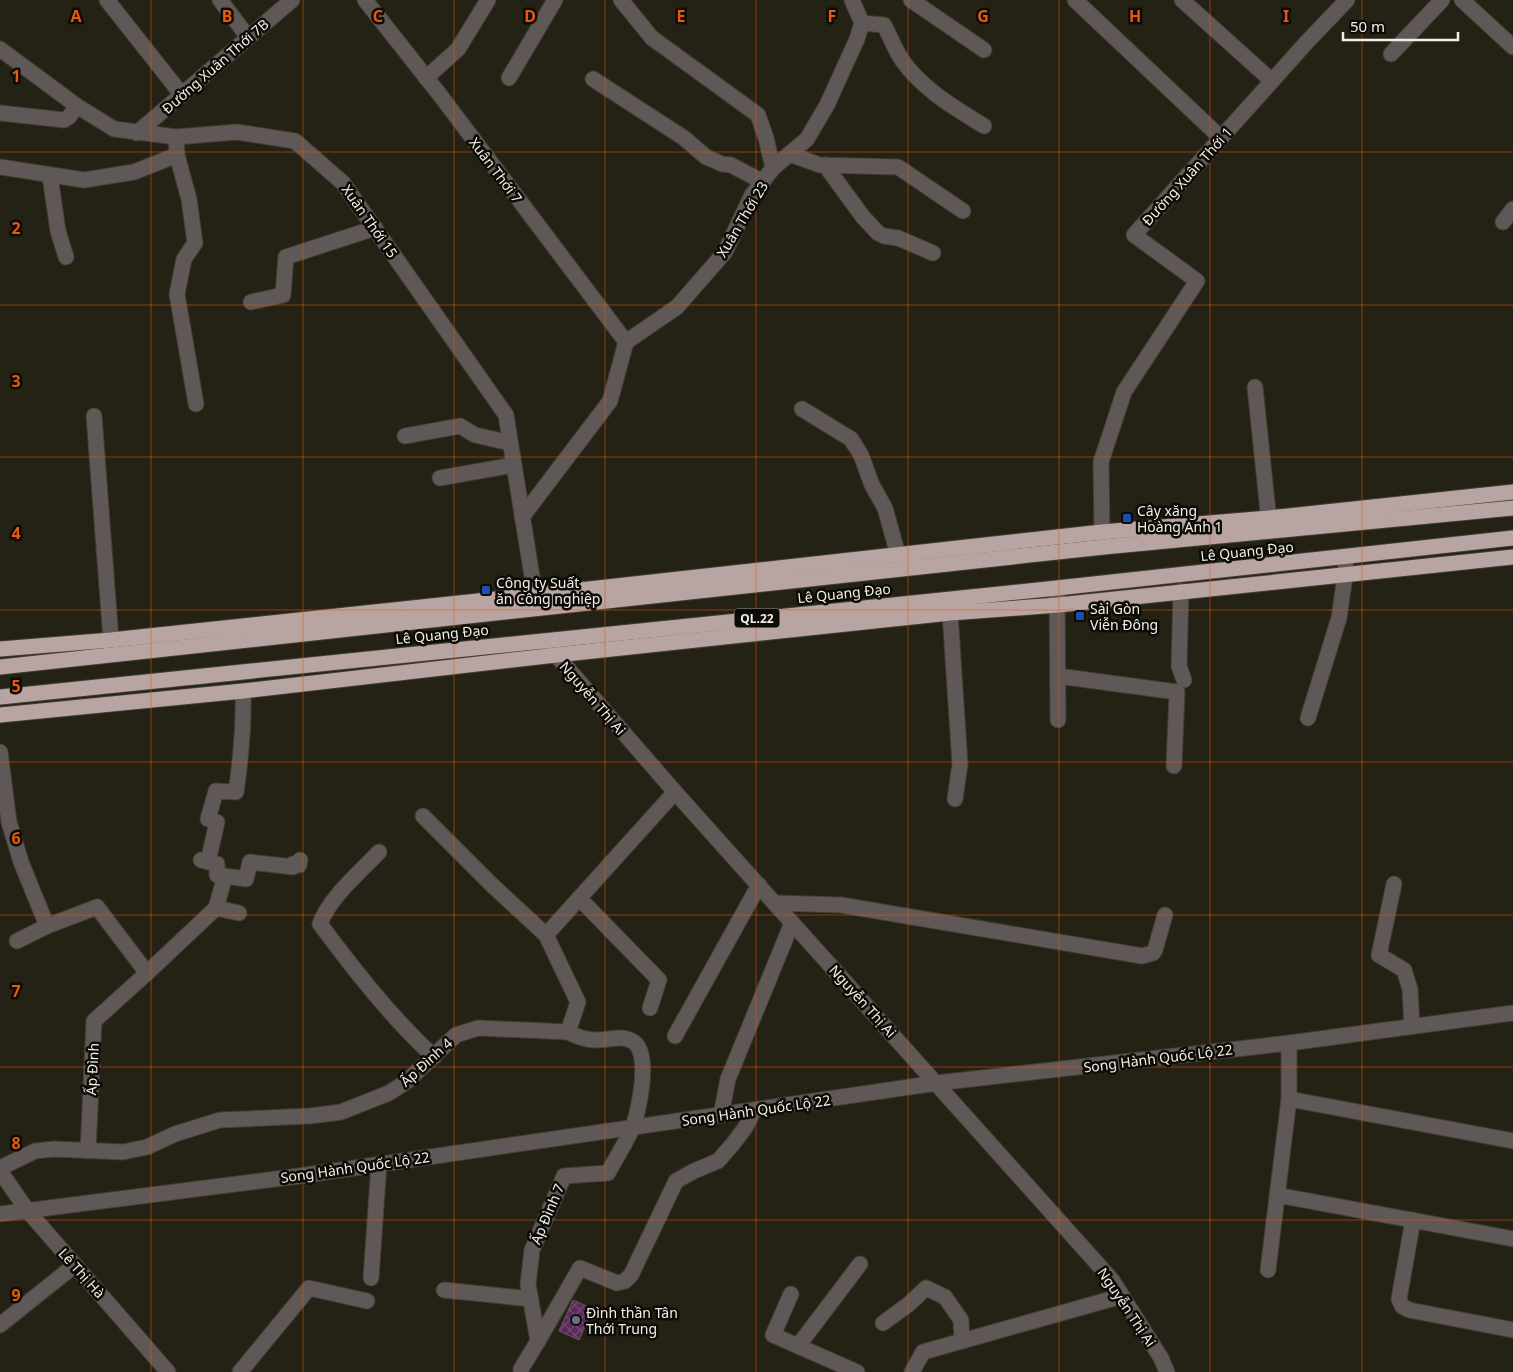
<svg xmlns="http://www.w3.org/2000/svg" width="1513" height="1372" font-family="'Noto Sans',sans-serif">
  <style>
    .building { fill: url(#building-cross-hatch); stroke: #635762 }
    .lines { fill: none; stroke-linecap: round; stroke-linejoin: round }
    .minor-casing { stroke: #413e32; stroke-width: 17 }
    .highway-casing { stroke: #413e32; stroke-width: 17 }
    .minor { stroke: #605857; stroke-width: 15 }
    .highway { stroke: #b8a4a2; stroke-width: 15 }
    .grid { fill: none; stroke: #e8590c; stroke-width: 1; stroke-opacity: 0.55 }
    .transit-dot { fill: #1a4fb4; stroke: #0c0b06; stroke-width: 2 }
    .worship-dot { fill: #6b7280; stroke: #0c0b06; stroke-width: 2 }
    .labels { text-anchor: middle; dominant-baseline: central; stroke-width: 5; stroke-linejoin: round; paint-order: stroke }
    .shield { fill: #0c0b06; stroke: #acaba4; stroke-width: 1 }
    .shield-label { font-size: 12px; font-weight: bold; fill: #f1efe7 }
    .street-label { font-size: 14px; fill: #f1efe7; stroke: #0c0b06 }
    .poi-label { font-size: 14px; fill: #f1efe7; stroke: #0c0b06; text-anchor: start }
    .grid-label { font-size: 16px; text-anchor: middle; font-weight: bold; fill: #e8590c; stroke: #0c0b06; stroke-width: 5; stroke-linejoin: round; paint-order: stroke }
  </style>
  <defs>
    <pattern id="building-cross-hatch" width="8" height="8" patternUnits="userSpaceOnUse" patternTransform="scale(1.25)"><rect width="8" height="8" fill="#592a5a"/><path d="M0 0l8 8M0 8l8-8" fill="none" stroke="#714972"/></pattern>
  </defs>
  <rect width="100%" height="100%" fill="#242115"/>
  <!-- building -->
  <polygon class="building" points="573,1300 593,1309 579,1340 559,1331"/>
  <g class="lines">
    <!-- minor casing -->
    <g class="minor-casing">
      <g id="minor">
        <polyline points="107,0 182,95"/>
        <polyline points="220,0 248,37"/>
        <polyline points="365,0 440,95 626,342"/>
        <polyline points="621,0 652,38 758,115 766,138 773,168"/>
        <polyline points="911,0 984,50"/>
        <polyline points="1075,0 1221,138"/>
        <polyline points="1182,0 1272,81"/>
        <polyline points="1462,0 1513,47"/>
        <path d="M862,23L884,25C890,36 895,50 902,60C922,89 955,108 984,126"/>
        <polyline points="0,49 77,106 114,129 176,137 237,132 295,141 343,183 506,415 537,607"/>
        <polyline points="1391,54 1442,0"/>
        <polyline points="426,78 458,49 488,0"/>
        <polyline points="509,78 555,0"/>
        <polyline points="593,79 684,138 706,157 722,164 731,165 763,182"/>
        <polyline points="0,113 64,120 69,117 77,106"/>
        <polyline points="137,133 292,0"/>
        <polyline points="176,137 177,155 189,199 195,243 184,259 177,294 196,404"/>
        <polyline points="789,154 820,165 898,167 963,211"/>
        <polyline points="825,165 863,217 878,233 884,236 898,238 933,253"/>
        <polyline points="0,167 84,180 134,172 177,155"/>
        <polyline points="50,176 58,231 66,257"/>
        <polyline points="1503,222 1513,209"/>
        <polyline points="251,302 283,295 286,257 375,228"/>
        <polyline points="1255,387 1270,531"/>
        <polyline points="802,409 851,439 861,455 872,485 885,508 898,555"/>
        <polyline points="94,416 111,640"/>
        <polyline points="405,436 460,426 475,435 510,443"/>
        <polyline points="440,478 514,465"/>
        <polyline points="522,517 610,401 626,342 677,307 725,252 752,195 773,168 807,139 827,105 857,39 862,23 852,0"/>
        <polyline points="1104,544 1102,532 1101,462 1124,392 1197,281 1134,235 1306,43 1347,0"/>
        <polyline points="1181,591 1179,666 1184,680"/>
        <polyline points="1057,592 1058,720"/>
        <polyline points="950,613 960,764 955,799"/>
        <polyline points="550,648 675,792 1112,1280 1161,1358 1167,1372"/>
        <polyline points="1058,676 1177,692 1174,766"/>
        <polyline points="1308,718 1339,618 1345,576 1346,557"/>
        <polyline points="0,752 9,822 21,862 47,926 97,907 147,973 94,1021 88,1151"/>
        <polyline points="423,816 493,886 546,935"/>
        <path d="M379,852C360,872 329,898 320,924C355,971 391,1017 434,1057"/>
        <polyline points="201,860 217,864 217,875 246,879 250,862 293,867 293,864 299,865 300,860"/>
        <path d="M208,862L217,822L208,819L216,791L236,792C241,758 244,725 243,691"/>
        <polyline points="1394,884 1379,955 1404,970 1410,989 1412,1026"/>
        <polyline points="579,898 659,980 650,1008"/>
        <polyline points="775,903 841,905 1142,956 1153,953 1155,950 1165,915"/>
        <polyline points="216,908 239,913"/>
        <polyline points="17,941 47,926"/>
        <polyline points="147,973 216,908 225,876"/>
        <polyline points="675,1036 759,885"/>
        <polyline points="1289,1099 1513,1141"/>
        <polyline points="721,1115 728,1079 792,923"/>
        <polyline points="0,1168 35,1151 54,1149 123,1152 147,1147 175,1134 220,1120 310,1116 341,1112 389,1093 406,1082 456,1035 478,1028 568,1032 578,1002 546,935 675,792"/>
        <polyline points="0,1171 27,1210 168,1372"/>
        <polyline points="1277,1195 1513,1239"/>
        <polyline points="0,1214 299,1176 937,1083 1289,1043 1513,1013"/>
        <polyline points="1413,1220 1399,1299 1402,1306 1409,1310 1513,1330"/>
        <polyline points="1268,1270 1289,1099 1289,1043"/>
        <polyline points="371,1278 379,1164"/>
        <polyline points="444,1290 531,1299"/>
        <polyline points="791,1294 773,1335 857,1372"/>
        <polyline points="883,1323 909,1304 926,1288 945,1297 961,1320 962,1341"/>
        <polyline points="0,1325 75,1265"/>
        <polyline points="538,1341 580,1268 617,1283 625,1281 631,1275 676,1181 694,1171 718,1161 732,1145 745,1128 754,1110"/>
        <polyline points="798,1346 860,1264"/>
        <polyline points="240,1372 309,1288 367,1301"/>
        <path d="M521,1372V1369L538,1341L528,1284L532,1250L564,1176L608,1173C616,1158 625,1144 632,1129C639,1112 652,1050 632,1041C620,1035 609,1040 597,1040C587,1040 577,1037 568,1032"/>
        <polyline points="912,1372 923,1352 1122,1296"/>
      </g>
    </g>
    <!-- highway casing -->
    <g class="highway-casing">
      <g id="highway">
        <polyline points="0,649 111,640 535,595 1102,532 1269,518 1513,492"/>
        <polyline points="0,667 1104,547 1513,508"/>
        <polyline points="0,697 1057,588 1513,538"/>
        <polyline points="0,715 243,691 556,655 950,613 1058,605 1513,557"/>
      </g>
    </g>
    <!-- minor -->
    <use href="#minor" class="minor"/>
    <!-- highway -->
    <use href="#highway" class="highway"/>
  </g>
  <!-- grid -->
  <path class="grid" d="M151,0V1372M303,0V1372M454,0V1372M605,0V1372M756,0V1372M908,0V1372M1059,0V1372M1210,0V1372M1362,0V1372M0,152H1513M0,305H1513M0,457H1513M0,610H1513M0,762H1513M0,915H1513M0,1067H1513M0,1220H1513"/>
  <!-- markers -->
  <g class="transit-dot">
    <rect x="1122" y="513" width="10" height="10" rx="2.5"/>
    <rect x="481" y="585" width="10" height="10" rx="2.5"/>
    <rect x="1075" y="611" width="10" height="10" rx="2.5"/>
  </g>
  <circle class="worship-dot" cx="576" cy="1320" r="5"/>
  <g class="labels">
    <!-- shield labels -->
    <rect class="shield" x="734.5" y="608.5" width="45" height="19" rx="4"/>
    <g class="shield-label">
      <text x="757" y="618">QL.22</text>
    </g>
    <!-- street labels -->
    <g class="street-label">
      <text transform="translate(215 66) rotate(-41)">Đường Xuân Thới 7B</text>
      <text transform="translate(496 170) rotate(53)">Xuân Thới 7</text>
      <text transform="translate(1187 176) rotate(-48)">Đường Xuân Thới 1</text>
      <text transform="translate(742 219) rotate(-59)">Xuân Thới 23</text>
      <text transform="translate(370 221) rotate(55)">Xuân Thới 15</text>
      <text transform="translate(1247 551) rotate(-6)">Lê Quang Đạo</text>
      <text transform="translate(844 593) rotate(-6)">Lê Quang Đạo</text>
      <text transform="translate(442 634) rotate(-6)">Lê Quang Đạo</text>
      <text transform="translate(593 698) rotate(49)">Nguyễn Thị Ai</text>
      <text transform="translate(863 1001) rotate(48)">Nguyễn Thị Ai</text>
      <text transform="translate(1158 1058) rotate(-7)">Song Hành Quốc Lộ 22</text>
      <text transform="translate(426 1062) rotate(-42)">Ấp Đình 4</text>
      <text transform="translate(92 1069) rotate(-87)">Ấp Đình</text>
      <text transform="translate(756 1110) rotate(-8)">Song Hành Quốc Lộ 22</text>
      <text transform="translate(355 1167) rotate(-8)">Song Hành Quốc Lộ 22</text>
      <text transform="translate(547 1214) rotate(-67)">Ấp Đình 7</text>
      <text transform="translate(82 1273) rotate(48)">Lê Thị Hà</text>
      <text transform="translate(1127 1307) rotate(56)">Nguyễn Thị Ai</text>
    </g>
    <!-- poi labels -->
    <g class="poi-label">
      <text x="1137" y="510">Cây xăng<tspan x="1137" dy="16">Hoàng Anh 1</tspan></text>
      <text x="496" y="582">Công ty Suất<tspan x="496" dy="16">ăn Công nghiệp</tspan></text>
      <text x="1090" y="608">Sài Gòn<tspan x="1090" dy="16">Viễn Đông</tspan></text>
      <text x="586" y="1312">Đình thần Tân<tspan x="586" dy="16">Thới Trung</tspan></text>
    </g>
  </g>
  <g class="grid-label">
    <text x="76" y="22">A</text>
    <text x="227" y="22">B</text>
    <text x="378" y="22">C</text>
    <text x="530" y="22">D</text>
    <text x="681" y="22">E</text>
    <text x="832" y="22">F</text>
    <text x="983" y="22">G</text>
    <text x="1135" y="22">H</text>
    <text x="1286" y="22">I</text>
    <text x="16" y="82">1</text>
    <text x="16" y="234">2</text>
    <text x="16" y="387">3</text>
    <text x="16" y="539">4</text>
    <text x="16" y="692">5</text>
    <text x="16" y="844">6</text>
    <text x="16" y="997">7</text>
    <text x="16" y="1149">8</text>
    <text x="16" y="1301">9</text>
  </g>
  <!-- scale -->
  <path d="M1343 32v8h115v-8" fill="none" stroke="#f1efe7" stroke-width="2.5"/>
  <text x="1350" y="32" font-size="15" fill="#f1efe7" stroke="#0c0b06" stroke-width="4" paint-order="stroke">50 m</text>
</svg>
